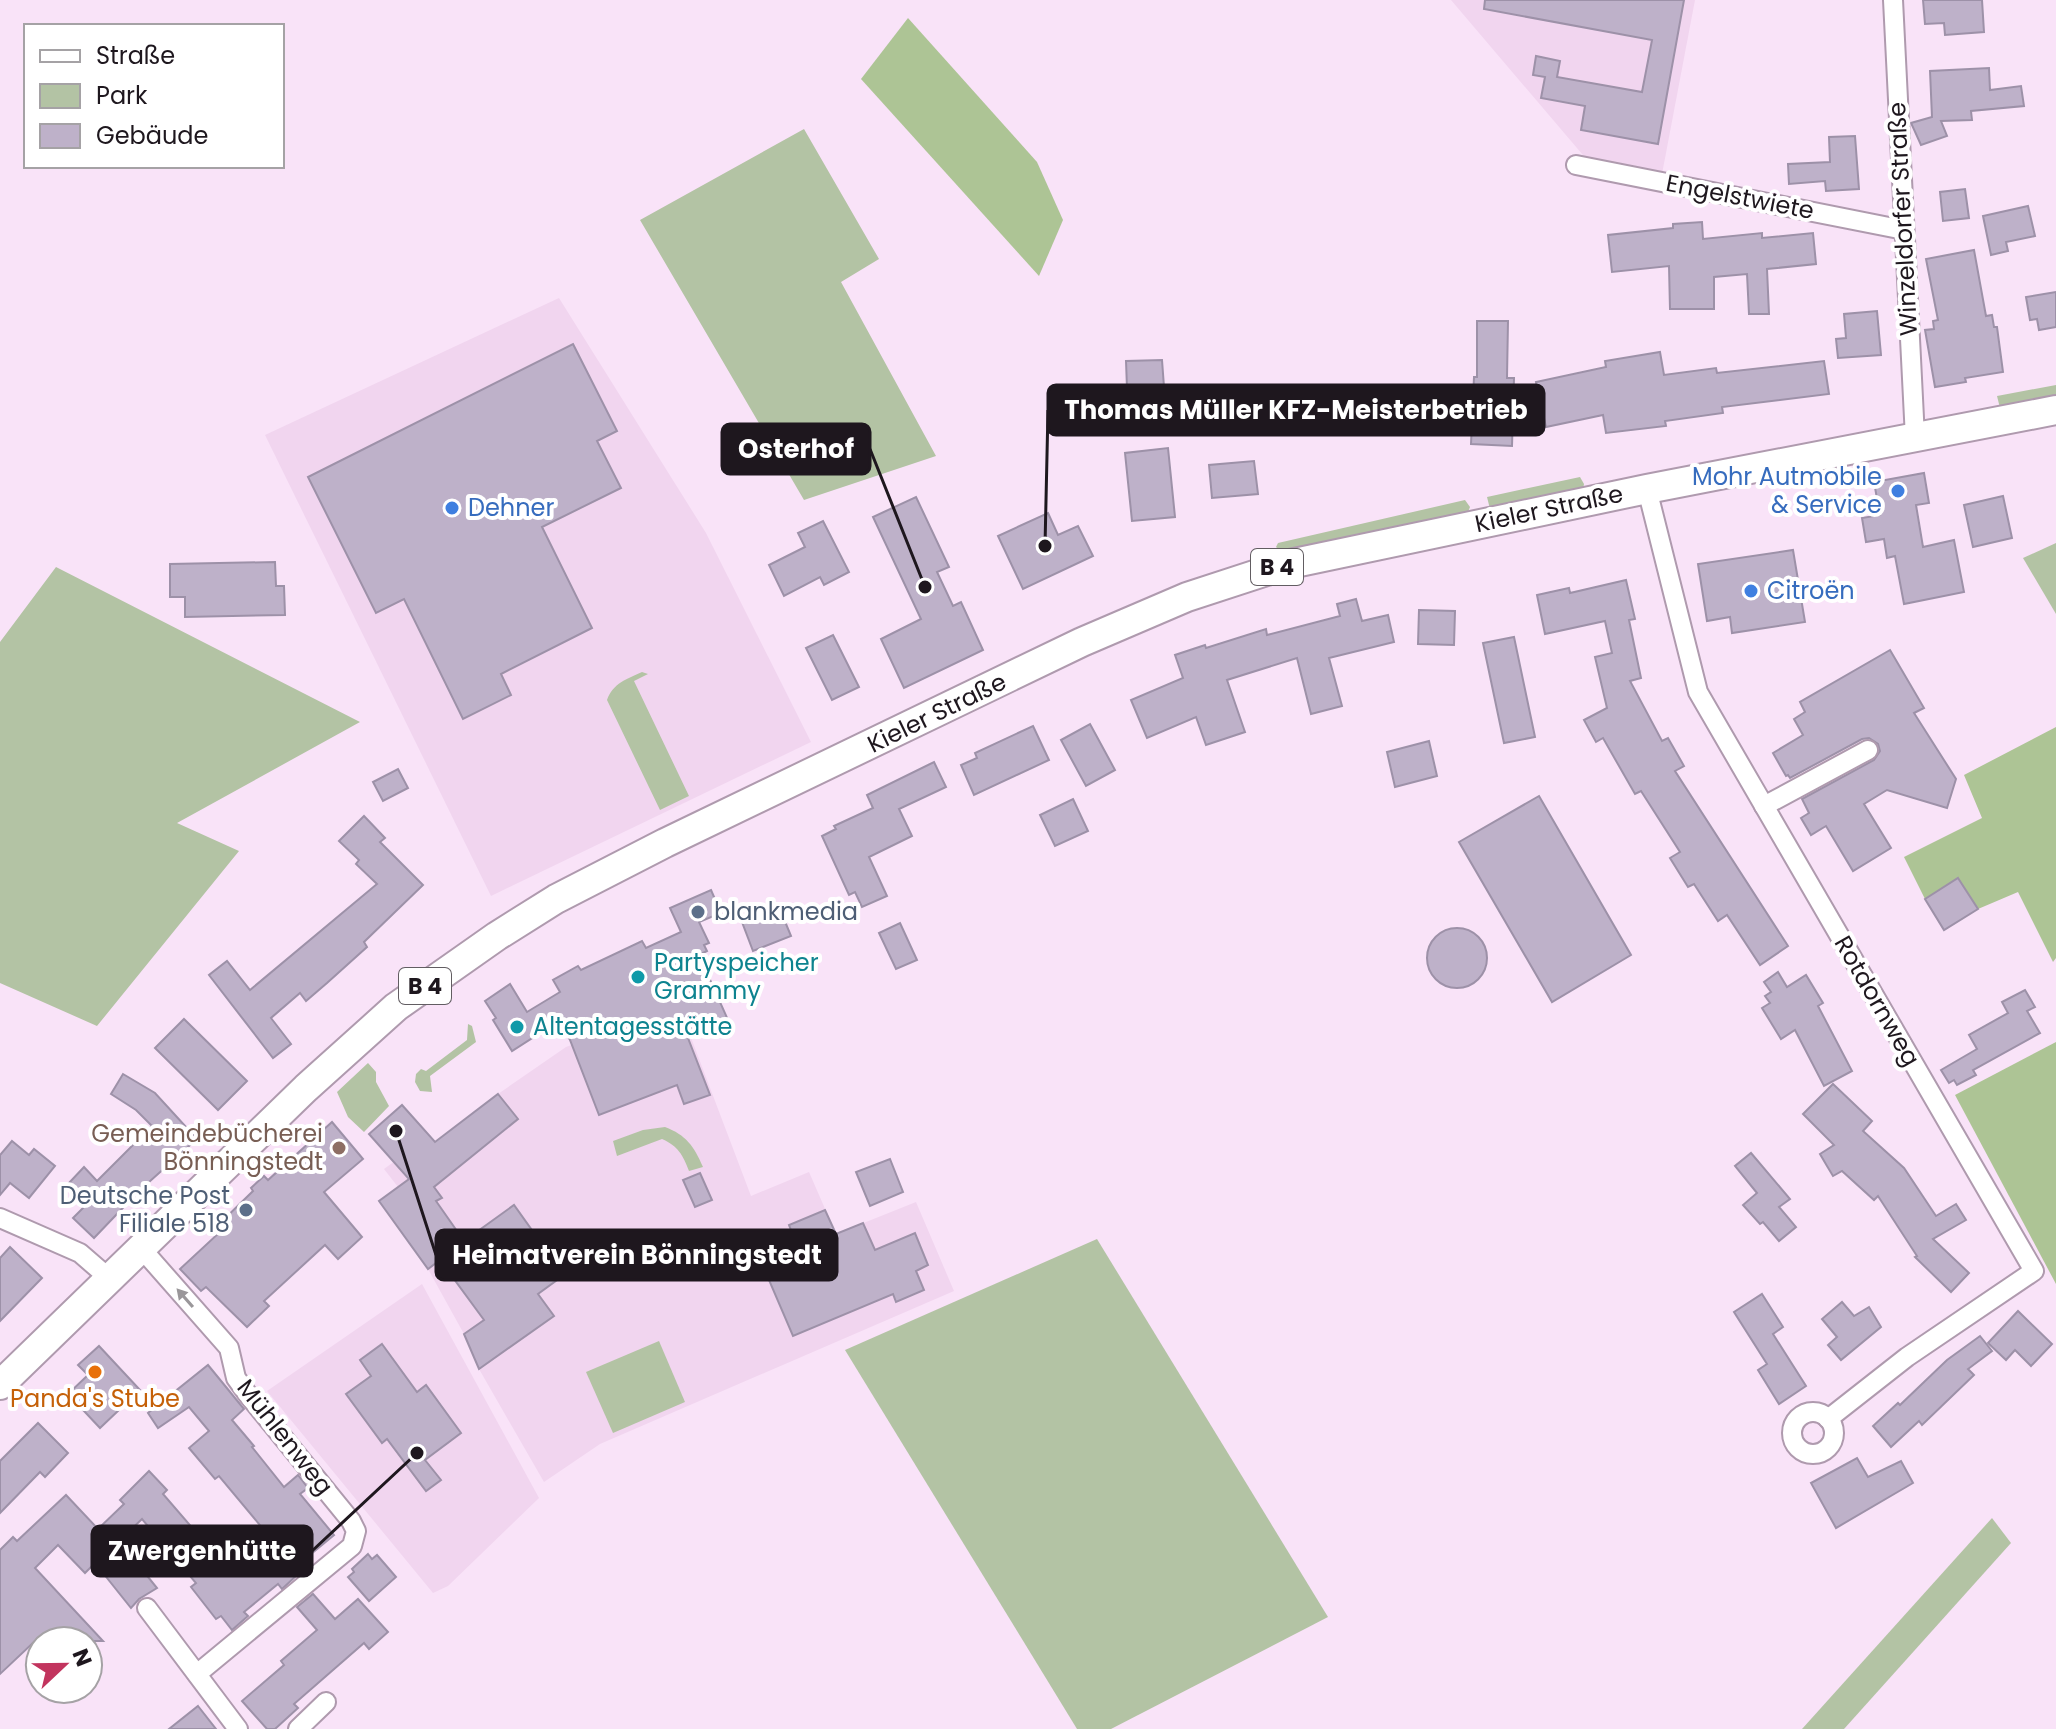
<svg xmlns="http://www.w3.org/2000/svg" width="2056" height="1729" viewBox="0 0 2056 1729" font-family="Poppins,sans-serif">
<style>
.built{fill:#f1d5ef}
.green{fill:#b3c3a4}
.forest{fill:#adc495}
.building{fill:#beb1c9;stroke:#9d91a8;stroke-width:2}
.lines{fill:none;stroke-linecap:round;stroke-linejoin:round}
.street-casing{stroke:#af9aae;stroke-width:22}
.primary-casing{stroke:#af9aae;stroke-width:32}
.street{stroke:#fff;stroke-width:18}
.primary{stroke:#fff;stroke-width:28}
.oneway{fill:#9a979a}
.shop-dot{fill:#3f7fe0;stroke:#fff;stroke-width:3}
.service-dot{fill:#5c6f8a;stroke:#fff;stroke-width:3}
.culture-dot{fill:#0f9aa8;stroke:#fff;stroke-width:3}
.education-dot{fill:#8d6e63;stroke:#fff;stroke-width:3}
.food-dot{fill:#e8710a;stroke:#fff;stroke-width:3}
.labels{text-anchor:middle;stroke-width:8;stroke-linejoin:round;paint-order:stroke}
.shield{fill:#fff;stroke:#625d62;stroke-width:2}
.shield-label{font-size:22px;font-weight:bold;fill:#1e171e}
.street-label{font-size:24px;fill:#1e171e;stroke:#fff}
.shop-label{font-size:24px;fill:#366cbe;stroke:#fff;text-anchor:start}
.service-label{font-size:24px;fill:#4e5e75;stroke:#fff;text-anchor:start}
.culture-label{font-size:24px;fill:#0d838f;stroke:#fff;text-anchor:start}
.education-label{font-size:24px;fill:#785e54;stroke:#fff;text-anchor:end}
.food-label{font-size:24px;fill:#c56008;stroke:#fff}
.leader{fill:none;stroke:#1e171e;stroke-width:3}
.callout-dot{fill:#1e171e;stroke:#fff;stroke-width:3}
.callout{fill:#1e171e;stroke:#1e171e;stroke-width:3}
.callout-label{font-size:26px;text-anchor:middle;font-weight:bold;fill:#fff}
</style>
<rect width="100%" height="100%" fill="#f9e3f8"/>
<!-- built -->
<g class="built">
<polygon points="1451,0 1695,0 1662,174 1588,161"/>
<polygon points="559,298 706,533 811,742 491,896 265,435"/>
<polygon points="679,1006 751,1196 809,1172 836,1234 916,1202 954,1291 600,1444 544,1482 479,1369 464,1334 428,1269 379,1201 398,1187 384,1169 417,1145 444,1179 518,1119 498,1094 566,1047"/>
<polygon points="422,1284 539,1498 448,1586 433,1593 267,1391"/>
</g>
<!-- green -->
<g class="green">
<polygon points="804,129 879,259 841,282 936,456 804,500 640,220"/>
<polygon points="2056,385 2056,397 2000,408 1997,396"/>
<polygon points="1580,477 1584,484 1583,489 1490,509 1487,497"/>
<polygon points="1465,500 1470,507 1468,512 1281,552 1276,547 1278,543"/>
<polygon points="2056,543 2056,614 2023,558"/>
<polygon points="56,567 360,722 177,823 239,851 97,1026 0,983 0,642"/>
<path d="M642,672L648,674L634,681L689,796L660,810L607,700C613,683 627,679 642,672Z"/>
<polygon points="468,1024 472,1026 476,1042 430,1076 432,1092 420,1091 415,1082 416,1074 421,1069 426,1071 467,1040"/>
<polygon points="368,1063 376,1072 376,1082 389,1106 364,1132 348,1117 337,1092"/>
<path d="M665,1127C686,1135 694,1146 703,1167L689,1171C683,1155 678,1146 662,1139L617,1156L613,1141L643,1130Z"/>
<polygon points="1097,1239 1328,1617 1111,1729 1077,1729 845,1350"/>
<polygon points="659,1341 685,1402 613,1433 586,1372"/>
<polygon points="1992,1518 2011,1543 1844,1729 1802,1729"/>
</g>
<!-- forest -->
<g class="forest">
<polygon points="908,18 1037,162 1063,220 1039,276 861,79"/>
<polygon points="2056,727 2056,958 2053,962 2018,892 1978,909 1925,899 1904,857 1982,818 1964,775"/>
<polygon points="2056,1042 2056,1284 1955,1095"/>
</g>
<!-- building -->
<g class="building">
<polygon points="1485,0 1684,0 1658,144 1581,130 1585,106 1541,98 1545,77 1533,75 1536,56 1560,61 1557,77 1642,92 1652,40 1484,9"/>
<polygon points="1923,0 1982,0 1984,32 1945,35 1944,23 1925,24"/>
<polygon points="1989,68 1990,90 2021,86 2024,106 1971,111 1972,120 1941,121 1947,136 1921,145 1911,123 1932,117 1930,71"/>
<polygon points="1855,136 1859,189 1826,191 1825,181 1789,184 1788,164 1830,162 1829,137"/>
<polygon points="1965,189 1969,218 1943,221 1940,192"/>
<polygon points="2028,206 2035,236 2006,242 2008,251 1991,255 1983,216"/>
<polygon points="1702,222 1703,239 1762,233 1762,238 1813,233 1816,264 1767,269 1769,314 1749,314 1747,274 1714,277 1714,309 1670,309 1669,266 1612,272 1608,235 1673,228 1673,224"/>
<polygon points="1974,250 1986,316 1992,315 1994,327 1997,327 2003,372 1965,378 1966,382 1935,387 1925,330 1934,329 1933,321 1938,320 1926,259"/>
<polygon points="2056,292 2056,327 2039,330 2037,319 2030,320 2026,297"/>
<polygon points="1877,311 1881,355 1838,358 1836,339 1846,338 1844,314"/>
<polygon points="1477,321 1508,321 1507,378 1514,378 1512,446 1471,444 1474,377 1477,377"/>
<polygon points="573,344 617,431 597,441 621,488 542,527 592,628 501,674 511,695 463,719 404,599 376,613 308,477"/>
<polygon points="1660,352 1664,375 1716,368 1717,373 1824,361 1829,394 1722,407 1723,413 1665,421 1666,426 1606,433 1603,415 1546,427 1536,382 1606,367 1605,361"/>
<polygon points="1162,360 1164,387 1127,388 1126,361"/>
<polygon points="1168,448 1175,517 1132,521 1125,453"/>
<polygon points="1254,461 1258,494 1212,498 1209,465"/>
<polygon points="1924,473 1929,503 1916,505 1923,547 1954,540 1964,592 1904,604 1895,556 1887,558 1884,539 1866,542 1862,518 1880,515 1874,482"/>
<polygon points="2003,496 2012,538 1973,547 1964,505"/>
<polygon points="916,497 949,567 937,572 953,606 961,602 983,650 904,688 881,639 921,619 873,517"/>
<polygon points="1048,513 1058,535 1078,526 1093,556 1023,589 998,536"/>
<polygon points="823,521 849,572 824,585 820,577 784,596 769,565 805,547 798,533"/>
<polygon points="1793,550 1805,622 1732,633 1730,617 1707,621 1698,564"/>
<polygon points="275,562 276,586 284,586 285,615 185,617 185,597 170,597 170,564"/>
<polygon points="1626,580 1635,619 1629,620 1641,678 1630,681 1662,741 1668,738 1684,766 1675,771 1788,946 1760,965 1727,915 1718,921 1694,884 1688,887 1670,858 1680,852 1641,791 1635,794 1603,738 1596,742 1584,720 1607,708 1595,657 1612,653 1605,621 1545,634 1537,595 1569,588 1570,593"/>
<polygon points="1356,599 1362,621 1388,615 1394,642 1329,658 1342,706 1311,714 1297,658 1227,680 1245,732 1206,745 1196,717 1147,738 1131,700 1183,678 1175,655 1205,645 1206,648 1266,629 1267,635 1340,616 1337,604"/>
<polygon points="1419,610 1455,611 1454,645 1418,644"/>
<polygon points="833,635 859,687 832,700 806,648"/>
<polygon points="1514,637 1535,737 1504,743 1483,643"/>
<polygon points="1890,650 1924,708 1914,713 1956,779 1947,808 1887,790 1864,804 1891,848 1853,871 1826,826 1811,835 1801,818 1809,813 1802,799 1874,760 1880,751 1878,744 1869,738 1862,739 1790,778 1788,775 1786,776 1773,753 1803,735 1794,719 1805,712 1800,702"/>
<polygon points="1090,724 1115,770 1086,786 1061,740"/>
<polygon points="1033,726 1049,760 974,795 961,765 977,758 975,753"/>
<polygon points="1429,741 1437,776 1395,787 1387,752"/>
<polygon points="934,762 946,787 899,809 912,836 869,857 887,896 862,907 855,892 849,895 822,836 836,829 834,826 873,808 867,795"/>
<polygon points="398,769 408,788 383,801 373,782"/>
<polygon points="1539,796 1631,955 1552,1002 1459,842"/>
<polygon points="1073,799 1088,831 1055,846 1040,815"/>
<polygon points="364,816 385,838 380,842 423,885 364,942 367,947 327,983 306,1001 300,993 271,1018 291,1044 273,1058 209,975 227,961 250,990 377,884 356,864 359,860 339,841"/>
<polygon points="1958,878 1978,909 1944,930 1925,899"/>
<polygon points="711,890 721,913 699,922 709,943 704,945 707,951 699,955 728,1020 688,1038 710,1095 684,1104 677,1085 599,1115 570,1040 559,1021 512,1051 493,1020 496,1018 485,1001 510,984 527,1012 560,992 553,980 578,966 581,970 642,941 646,948 681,932 670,908"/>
<polygon points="779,907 791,936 753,951 742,922"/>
<polygon points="900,923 917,960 896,969 879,933"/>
<circle cx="1457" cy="958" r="30"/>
<polygon points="1778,972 1787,987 1806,975 1823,1003 1818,1006 1852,1071 1824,1086 1795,1030 1781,1039 1762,1008 1770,1003 1765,996 1771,992 1764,982"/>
<polygon points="2025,990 2035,1007 2027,1011 2040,1033 1973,1070 1976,1075 1957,1085 1954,1080 1949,1083 1941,1070 1977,1049 1969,1035 2008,1013 2002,1002"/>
<polygon points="184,1019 247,1081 218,1110 155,1048"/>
<polygon points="123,1074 155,1093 197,1139 139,1191 94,1238 73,1218 88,1203 68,1184 84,1167 97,1181 152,1126 136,1110 111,1094"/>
<polygon points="1833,1084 1872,1121 1863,1131 1904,1168 1936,1216 1956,1204 1966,1220 1933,1239 1969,1273 1951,1292 1915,1257 1917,1256 1878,1196 1874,1200 1842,1171 1833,1176 1827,1166 1820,1154 1834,1145 1803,1114"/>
<polygon points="498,1094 518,1119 434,1187 442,1198 436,1201 464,1241 514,1205 564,1275 538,1294 554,1316 479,1369 464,1334 484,1320 440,1260 428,1269 379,1201 409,1179 369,1134 402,1105 435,1142"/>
<polygon points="332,1122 363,1159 324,1192 362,1237 338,1259 325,1245 264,1301 269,1306 247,1327 206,1287 201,1291 180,1269 220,1232 216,1227 253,1191 251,1188 264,1176 268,1180"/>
<polygon points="12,1141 29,1155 34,1149 55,1166 29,1198 10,1183 0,1195 0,1155"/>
<polygon points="1751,1153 1790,1199 1779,1207 1796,1227 1779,1241 1763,1222 1760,1224 1743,1205 1757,1193 1735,1166"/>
<polygon points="890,1159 903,1192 870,1206 856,1172"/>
<polygon points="700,1173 712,1200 695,1207 683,1180"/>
<polygon points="825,1210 836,1234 863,1223 875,1250 915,1233 928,1265 916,1271 924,1290 896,1302 893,1294 793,1336 760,1259 796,1243 789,1225"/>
<polygon points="10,1247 42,1278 0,1321 0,1258"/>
<polygon points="1762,1294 1783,1327 1773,1334 1806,1386 1779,1404 1758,1370 1767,1364 1734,1312"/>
<polygon points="1842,1302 1854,1316 1869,1307 1881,1327 1841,1360 1828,1345 1837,1337 1822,1319"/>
<polygon points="2018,1311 2052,1344 2031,1366 2015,1350 2006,1360 1988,1343"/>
<polygon points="1980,1336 1992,1351 1968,1369 1974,1375 1922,1425 1919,1421 1891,1447 1873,1426 1898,1403 1900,1405 1947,1360"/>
<polygon points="382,1344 417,1392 426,1385 461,1433 425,1460 441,1480 426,1491 387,1439 382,1443 346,1394 371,1376 360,1360"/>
<polygon points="99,1346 140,1390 100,1428 68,1394 88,1375 78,1365"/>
<polygon points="208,1365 244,1409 232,1420 254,1446 252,1447 284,1487 298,1475 308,1488 300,1494 334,1535 294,1568 297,1575 282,1589 278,1584 244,1612 248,1616 232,1630 221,1616 216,1619 191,1587 196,1583 142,1519 119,1541 157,1588 139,1599 131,1608 95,1563 85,1573 58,1545 35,1568 103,1641 35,1641 0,1674 0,1550 13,1537 17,1541 66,1495 98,1529 124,1504 120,1500 149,1471 167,1490 163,1494 233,1575 274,1542 219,1476 215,1479 189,1448 209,1431 189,1407 158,1428 148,1413"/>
<polygon points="38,1423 68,1453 45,1477 40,1472 0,1513 0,1461"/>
<polygon points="1857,1458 1868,1477 1901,1461 1913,1483 1836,1528 1811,1483"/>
<polygon points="368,1554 372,1559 377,1555 396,1577 369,1601 348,1577 354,1572 352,1569"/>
<polygon points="313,1594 335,1619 358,1599 388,1632 369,1649 364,1643 294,1704 298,1708 275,1729 267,1729 242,1701 284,1665 281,1661 317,1630 297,1607"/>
<polygon points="198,1706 216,1729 169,1729"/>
</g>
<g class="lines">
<defs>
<g id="street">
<polyline points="1893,0 1915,438"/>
<polyline points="1576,165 1904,230"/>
<polyline points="1647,489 1698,692 2034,1271 1907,1357 1828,1419"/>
<polyline points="1764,806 1868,750"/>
<polyline points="0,1218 80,1253 110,1279"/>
<polyline points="141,1248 229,1348 236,1378 249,1396 351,1521 356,1531 352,1546 197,1674"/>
<circle cx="1813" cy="1433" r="21"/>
<polyline points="147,1608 238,1729"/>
<polyline points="298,1729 326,1702"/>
</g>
<polyline id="primary" points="0,1385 306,1088 396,1007 497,936 556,899 665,843 1082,642 1187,597 1285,565 1647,489 2056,410"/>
</defs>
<!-- street casing -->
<use href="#street" class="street-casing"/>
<!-- primary casing -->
<use href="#primary" class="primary-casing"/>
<!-- street -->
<use href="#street" class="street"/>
<!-- primary -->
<use href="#primary" class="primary"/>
</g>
<!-- one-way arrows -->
<defs><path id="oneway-solid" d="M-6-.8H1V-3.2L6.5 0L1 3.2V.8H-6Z" transform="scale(2)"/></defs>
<use class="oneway" href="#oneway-solid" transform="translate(185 1298) rotate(-131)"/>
<!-- markers -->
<g class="shop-dot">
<circle cx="1898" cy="491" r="8"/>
<circle cx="452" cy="508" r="8"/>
<circle cx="1751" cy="591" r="8"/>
</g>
<g class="service-dot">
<circle cx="698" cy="912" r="8"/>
<circle cx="246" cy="1210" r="8"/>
</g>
<g class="culture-dot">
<circle cx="638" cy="977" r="8"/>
<circle cx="517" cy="1027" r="8"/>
</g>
<circle class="education-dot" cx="339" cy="1148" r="8"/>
<circle class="food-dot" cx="95" cy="1372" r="8"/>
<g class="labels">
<!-- shield labels -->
<g class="shield">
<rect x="1251" y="549" width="52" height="36" rx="6"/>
<rect x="399" y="968" width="52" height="36" rx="6"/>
</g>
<g class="shield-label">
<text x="1277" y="575">B 4</text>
<text x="425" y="994">B 4</text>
</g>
<!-- street labels -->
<g class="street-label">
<text transform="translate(1740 197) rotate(11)" y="8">Engelstwiete</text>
<text transform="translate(1903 219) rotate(-93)" y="8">Winzeldorfer Straße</text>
<text transform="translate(1549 509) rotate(-12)" y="8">Kieler Straße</text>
<text transform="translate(937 713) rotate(-26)" y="8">Kieler Straße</text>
<text transform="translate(1877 1001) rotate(60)" y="8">Rotdornweg</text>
<text transform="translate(285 1437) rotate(52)" y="8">Mühlenweg</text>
</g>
<!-- shop labels -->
<g class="shop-label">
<text x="1882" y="485" text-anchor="end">Mohr Autmobile<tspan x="1882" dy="28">&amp; Service</tspan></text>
<text x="468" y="516">Dehner</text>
<text x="1767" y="599">Citroën</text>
</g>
<!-- service labels -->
<g class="service-label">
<text x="714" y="920">blankmedia</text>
<text x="230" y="1204" text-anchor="end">Deutsche Post<tspan x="230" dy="28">Filiale 518</tspan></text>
</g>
<!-- culture labels -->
<g class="culture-label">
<text x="654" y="971">Partyspeicher<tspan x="654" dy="28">Grammy</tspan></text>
<text x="533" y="1035">Altentagesstätte</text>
</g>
<!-- education labels -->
<g class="education-label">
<text x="323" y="1142">Gemeindebücherei<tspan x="323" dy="28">Bönningstedt</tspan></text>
</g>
<!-- food labels -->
<g class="food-label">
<text x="95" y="1407">Panda's Stube</text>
</g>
</g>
<!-- callouts -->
<path class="leader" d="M1045 546L1048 410M925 587L870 449M396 1131L436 1255M417 1453L312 1551"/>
<g class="callout-dot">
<circle cx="1045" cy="546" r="8"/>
<circle cx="925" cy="587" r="8"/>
<circle cx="396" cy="1131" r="8"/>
<circle cx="417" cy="1453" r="8"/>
</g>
<g class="callout">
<rect x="1048" y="385" width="496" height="50" rx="8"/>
<rect x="722" y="424" width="148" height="50" rx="8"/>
<rect x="436" y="1230" width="401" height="50" rx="8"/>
<rect x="92" y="1526" width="220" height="50" rx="8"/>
</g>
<g class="callout-label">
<text x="1296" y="419">Thomas Müller KFZ-Meisterbetrieb</text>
<text x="796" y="458">Osterhof</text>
<text x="637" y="1264">Heimatverein Bönningstedt</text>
<text x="202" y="1560">Zwergenhütte</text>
</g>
<!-- legend -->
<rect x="24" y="24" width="260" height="144" fill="#ffffff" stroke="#a5a2a5" stroke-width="2"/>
<rect x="40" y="50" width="40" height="12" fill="#ffffff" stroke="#a5a2a5" stroke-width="2"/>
<text x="96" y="64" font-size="24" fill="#1e171e">Straße</text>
<rect x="40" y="84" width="40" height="24" fill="#b3c3a4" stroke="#a5a2a5" stroke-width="2"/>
<text x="96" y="104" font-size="24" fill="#1e171e">Park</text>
<rect x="40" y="124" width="40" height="24" fill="#beb1c9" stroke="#a5a2a5" stroke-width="2"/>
<text x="96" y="144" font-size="24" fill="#1e171e">Gebäude</text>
<!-- north arrow -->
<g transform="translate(64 1665) rotate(68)"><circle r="38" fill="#ffffff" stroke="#a5a2a5" stroke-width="2"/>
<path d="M0-6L14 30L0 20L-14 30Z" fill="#c2345e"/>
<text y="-12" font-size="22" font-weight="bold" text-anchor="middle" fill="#1e171e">N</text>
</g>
</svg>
